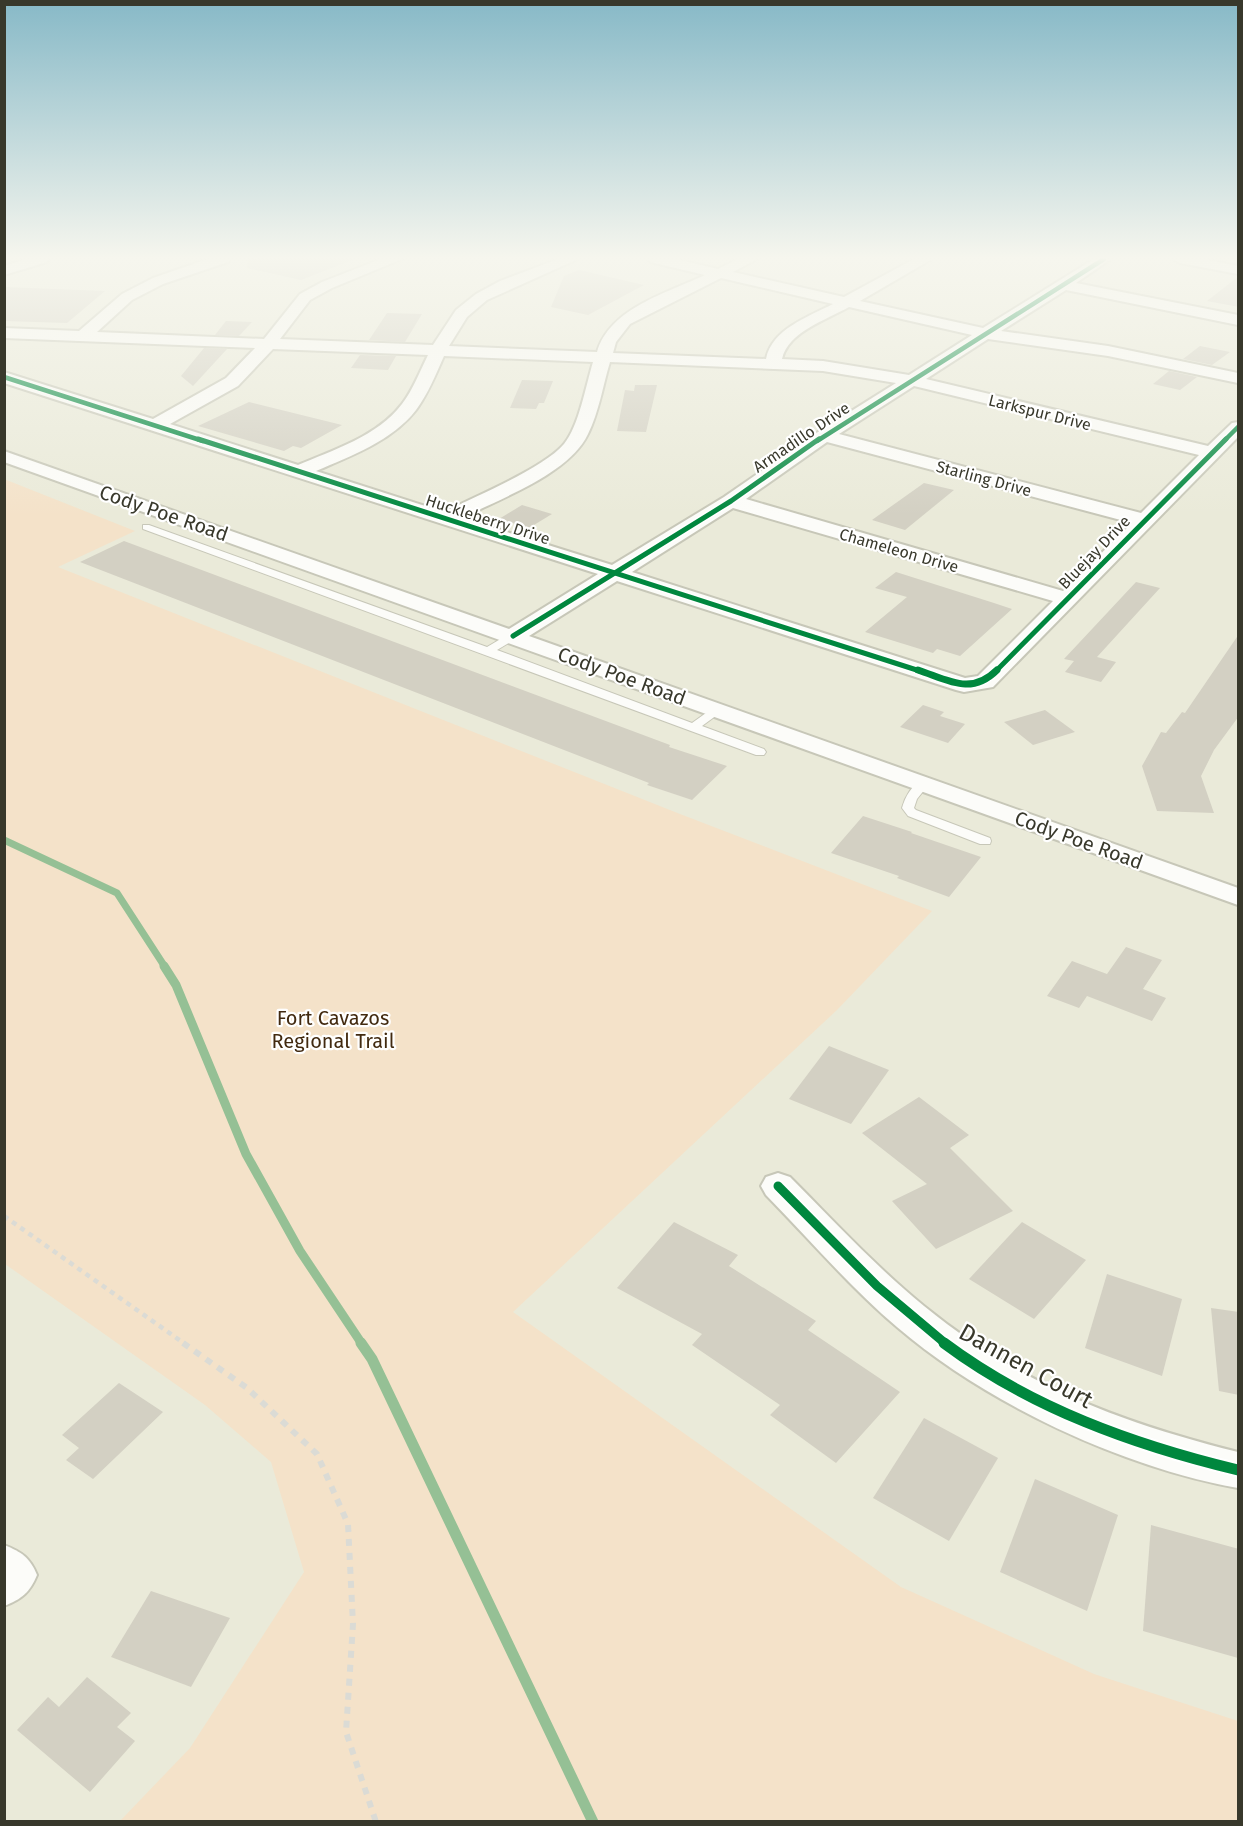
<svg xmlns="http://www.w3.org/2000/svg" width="1243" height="1826" viewBox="0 0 1243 1826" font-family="'Fira Sans',sans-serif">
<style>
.green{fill:#f4e2c9}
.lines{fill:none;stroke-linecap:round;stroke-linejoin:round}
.stream-far2{stroke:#95c095;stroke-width:7}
.stream-far1{stroke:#95c095;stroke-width:9}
.stream{stroke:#95c095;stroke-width:11}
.building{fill:#d3d0c3}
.lane-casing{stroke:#c7c7b8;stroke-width:2}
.street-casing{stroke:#c7c7b8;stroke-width:4}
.path-far1{stroke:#dbdbd5;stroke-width:4.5;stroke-dasharray:5 5;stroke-linecap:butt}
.path{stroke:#dbdbd5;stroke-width:6;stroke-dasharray:7 7;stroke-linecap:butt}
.lane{fill:#fcfcf9;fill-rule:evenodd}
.street{fill:#fcfcf9;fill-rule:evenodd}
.cycleway-far4-casing{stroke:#fff;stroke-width:7}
.cycleway-far3-casing{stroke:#fff;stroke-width:8}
.cycleway-far2-casing{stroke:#fff;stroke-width:10}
.cycleway-far1-casing{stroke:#fff;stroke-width:13}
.cycleway-casing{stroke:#fff;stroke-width:15}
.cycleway-far4{stroke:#00873e;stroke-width:4.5}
.cycleway-far3{stroke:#00873e;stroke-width:5}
.cycleway-far2{stroke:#00873e;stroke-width:7}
.cycleway-far1{stroke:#00873e;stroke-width:9}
.cycleway{stroke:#00873e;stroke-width:11}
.labels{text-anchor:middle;stroke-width:4.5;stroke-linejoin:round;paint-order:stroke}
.far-street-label{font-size:16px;fill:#38382b;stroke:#fff}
.street-label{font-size:20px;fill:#38382b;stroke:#fff}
.park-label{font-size:20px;fill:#422a10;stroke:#fff}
.near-street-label{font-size:24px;fill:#38382b;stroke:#fff}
</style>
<rect width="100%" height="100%" fill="#eaead9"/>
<!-- green -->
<polygon class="green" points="4,479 135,531 58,567 680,814 932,911 837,1010 513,1312 901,1587 1094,1674 1238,1721 1238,1821 120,1821 190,1748 304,1572 271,1462 205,1405 5,1264"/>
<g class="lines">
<!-- stream-far2 -->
<polyline class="stream-far2" points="4,840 117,893 165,967"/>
<!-- stream-far1 -->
<polyline class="stream-far1" points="164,966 176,985 246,1154 300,1251 362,1344"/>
<!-- stream -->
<polyline class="stream" points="361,1343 372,1359 593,1822"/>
</g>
<!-- building -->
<g class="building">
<polygon points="248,259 352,259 352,260 301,280 247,268"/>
<polygon points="579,270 644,285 588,315 551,307 564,276"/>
<polygon points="1239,276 1239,307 1207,301"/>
<polygon points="4,287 105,291 67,323 4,321"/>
<polygon points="387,313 422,314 405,342 369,340"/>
<polygon points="226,321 252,322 239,336 215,335"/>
<polygon points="1200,346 1230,352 1212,365 1183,359"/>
<polygon points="204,348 227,349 193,386 181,376"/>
<polygon points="360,355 396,356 388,370 351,368"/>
<polygon points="1169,371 1197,377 1180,390 1153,384"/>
<polygon points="522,380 553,381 544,403 539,403 536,409 510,408"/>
<polygon points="635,385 657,385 646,432 617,431 625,390 634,391"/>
<polygon points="249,402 342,425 301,448 293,446 284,451 198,426"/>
<polygon points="924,483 954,490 905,530 872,520"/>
<polygon points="522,505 552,514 529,528 499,519"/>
<polygon points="124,541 670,745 669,747 727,766 692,800 647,785 649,783 80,562"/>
<polygon points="896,572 994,603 1012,609 960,656 937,649 933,653 865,632 907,597 875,588"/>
<polygon points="1136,582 1160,588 1097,657 1116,662 1101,682 1065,672 1074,661 1064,659"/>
<polygon points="1239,634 1239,716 1214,750 1201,776 1214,813 1157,811 1142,766 1161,732 1166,733 1182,712 1185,713"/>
<polygon points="923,705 944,712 940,716 965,724 948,743 900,727"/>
<polygon points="1045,710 1075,732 1033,745 1004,722"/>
<polygon points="863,816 912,832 911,833 981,857 949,897 897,878 899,876 831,853"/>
<polygon points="1126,947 1162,960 1143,989 1166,998 1152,1021 1087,996 1079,1008 1047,996 1072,961 1107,974"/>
<polygon points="829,1046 889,1070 851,1124 789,1099"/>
<polygon points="919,1097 969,1135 950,1148 1013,1211 936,1249 892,1201 927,1184 862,1133"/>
<polygon points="674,1222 738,1255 729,1266 816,1321 808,1330 900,1392 836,1463 770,1415 780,1405 692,1345 702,1334 617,1288"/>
<polygon points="1022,1222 1086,1260 1034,1319 969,1279"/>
<polygon points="1107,1274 1182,1299 1162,1376 1085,1348"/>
<polygon points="1211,1308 1239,1312 1239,1395 1219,1391"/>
<polygon points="119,1383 163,1412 93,1479 66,1460 79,1448 62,1435"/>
<polygon points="924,1418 998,1458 949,1541 873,1498"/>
<polygon points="1035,1479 1118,1515 1087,1611 1000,1572"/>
<polygon points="1151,1525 1239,1549 1238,1658 1143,1631"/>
<polygon points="151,1591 230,1618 191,1687 111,1657"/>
<polygon points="87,1677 131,1713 117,1727 135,1741 90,1792 17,1730 48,1697 59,1707"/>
</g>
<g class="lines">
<defs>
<g id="lane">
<polygon points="143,525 149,525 487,647 509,634 517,634 517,638 497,650 692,723 713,708 721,708 721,712 702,726 764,749 766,752 764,755 756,755 143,529"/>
<path d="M923,780L929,784L917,799L914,808L916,810L990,838L991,841L990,844H980L908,816L902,808C905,797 912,784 923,780Z"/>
</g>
<g id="street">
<polygon points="26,259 49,259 47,262 4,275 4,266"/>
<path d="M208,259H230L228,262L163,284L132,300L97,332L264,339L300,294L322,282L381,259H402L332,288L310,300L280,339L433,345L456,310L476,294L500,281L558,259H578L487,300L467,317L449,346L597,352C610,308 667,293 705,275L650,262L648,259H675L718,269L738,259H757L733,272L844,297L914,259H932L860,301L983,328L1094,259H1111L1076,283L1238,315V325L1066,290L1001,331L1108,346L1238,373V383L1108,356L988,339L926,379L1208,446L1232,423L1238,422V437L993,687L964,692L956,690L617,581L529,636L1238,888V905L4,462V451L509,629L598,574L4,383V372L153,419L226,378L255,348L4,338V328L79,331L122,294L153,278ZM721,278L833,304C808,317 772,329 766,359L613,353L616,342L630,324ZM849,307L972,335L909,375L823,361L782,359C788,332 826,320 849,307ZM273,349L428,355C420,371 413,390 402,404C378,436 333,450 298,465L170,424L238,386ZM444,356L593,362C586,385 579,426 564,444C544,468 474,497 444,512L316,471C351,456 392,441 416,410C428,394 436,374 444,356ZM610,362L823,371L896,383L818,432L724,497L612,565L462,518C501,498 569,474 588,434C599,412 603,385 610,362ZM914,386L1199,455L1141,513L839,434ZM827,442L1132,523L1063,591L746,499ZM733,508L1053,601L978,676L965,678L632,572Z"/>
<polygon points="1173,259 1204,259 1238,266 1238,274 1180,263"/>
<path d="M778,1173L790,1177C834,1221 876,1267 924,1306C1021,1385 1119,1422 1238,1452V1488C1122,1467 987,1404 897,1327C850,1287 809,1239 766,1195L761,1186L766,1177Z"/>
<path d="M4,1545C22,1552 30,1558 37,1575C30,1592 22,1599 4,1606Z"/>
</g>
</defs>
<!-- lane casing -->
<use href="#lane" class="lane-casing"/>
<!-- street casing -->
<use href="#street" class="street-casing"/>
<!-- path-far1 -->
<polyline class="path-far1" points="4,1216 185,1344"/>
<!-- path -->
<polyline class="path" points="183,1343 247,1388 317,1454 348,1524 353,1624 346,1732 376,1822"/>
<!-- lane -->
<use href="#lane" class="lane"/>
<!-- street -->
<use href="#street" class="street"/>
<defs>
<g id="cycleway-far4">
<polyline points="4,377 203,441"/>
<polyline points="817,441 1104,259"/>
<polyline points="1224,441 1238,427"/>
</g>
<g id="cycleway-far3">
<polyline points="198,439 923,672"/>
<polyline points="513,636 731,501 819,439"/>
<polyline points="995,672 1226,439"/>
</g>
<path id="cycleway-far2" d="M918,670C948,680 971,696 997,670"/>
<polyline id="cycleway-far1" points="778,1186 877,1286 946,1344"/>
<path id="cycleway" d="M944,1343C1031,1408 1134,1445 1238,1470"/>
</defs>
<!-- cycleway-far4 casing -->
<use href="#cycleway-far4" class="cycleway-far4-casing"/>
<!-- cycleway-far3 casing -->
<use href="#cycleway-far3" class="cycleway-far3-casing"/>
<!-- cycleway-far2 casing -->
<use href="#cycleway-far2" class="cycleway-far2-casing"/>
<!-- cycleway-far1 casing -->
<use href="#cycleway-far1" class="cycleway-far1-casing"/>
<!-- cycleway casing -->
<use href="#cycleway" class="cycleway-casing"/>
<!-- cycleway-far4 -->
<use href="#cycleway-far4" class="cycleway-far4"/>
<!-- cycleway-far3 -->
<use href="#cycleway-far3" class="cycleway-far3"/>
<!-- cycleway-far2 -->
<use href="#cycleway-far2" class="cycleway-far2"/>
<!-- cycleway-far1 -->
<use href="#cycleway-far1" class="cycleway-far1"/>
<!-- cycleway -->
<use href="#cycleway" class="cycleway"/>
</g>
<!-- sky -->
<linearGradient id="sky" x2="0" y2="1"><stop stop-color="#87b9c7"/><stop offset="0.5" stop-color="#f6f6ee"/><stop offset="1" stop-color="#f6f6ee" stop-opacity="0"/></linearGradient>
<rect width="1243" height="515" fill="url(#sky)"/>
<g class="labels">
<!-- far-street labels -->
<g class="far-street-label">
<text transform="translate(1040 412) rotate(14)" y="6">Larkspur Drive</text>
<text transform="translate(801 437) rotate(-34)" y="6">Armadillo Drive</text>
<text transform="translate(984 478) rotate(15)" y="6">Starling Drive</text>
<text transform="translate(488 519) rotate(18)" y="6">Huckleberry Drive</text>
<text transform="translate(899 550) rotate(16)" y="6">Chameleon Drive</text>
<text transform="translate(1094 552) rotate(-46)" y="6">Bluejay Drive</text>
</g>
<!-- street labels -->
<g class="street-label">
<text transform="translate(164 513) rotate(19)" y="7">Cody Poe Road</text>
<text transform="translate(622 676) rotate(20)" y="7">Cody Poe Road</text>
<text transform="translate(1079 840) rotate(20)" y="7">Cody Poe Road</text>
</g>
<!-- park labels -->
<g class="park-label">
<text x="333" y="1025">Fort Cavazos<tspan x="333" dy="23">Regional Trail</tspan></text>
</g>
<!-- near-street labels -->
<g class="near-street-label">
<text transform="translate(1026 1366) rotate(29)" y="8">Dannen Court</text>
</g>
</g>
<!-- border -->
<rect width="1243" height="1826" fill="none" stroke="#38382b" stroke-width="12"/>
</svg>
